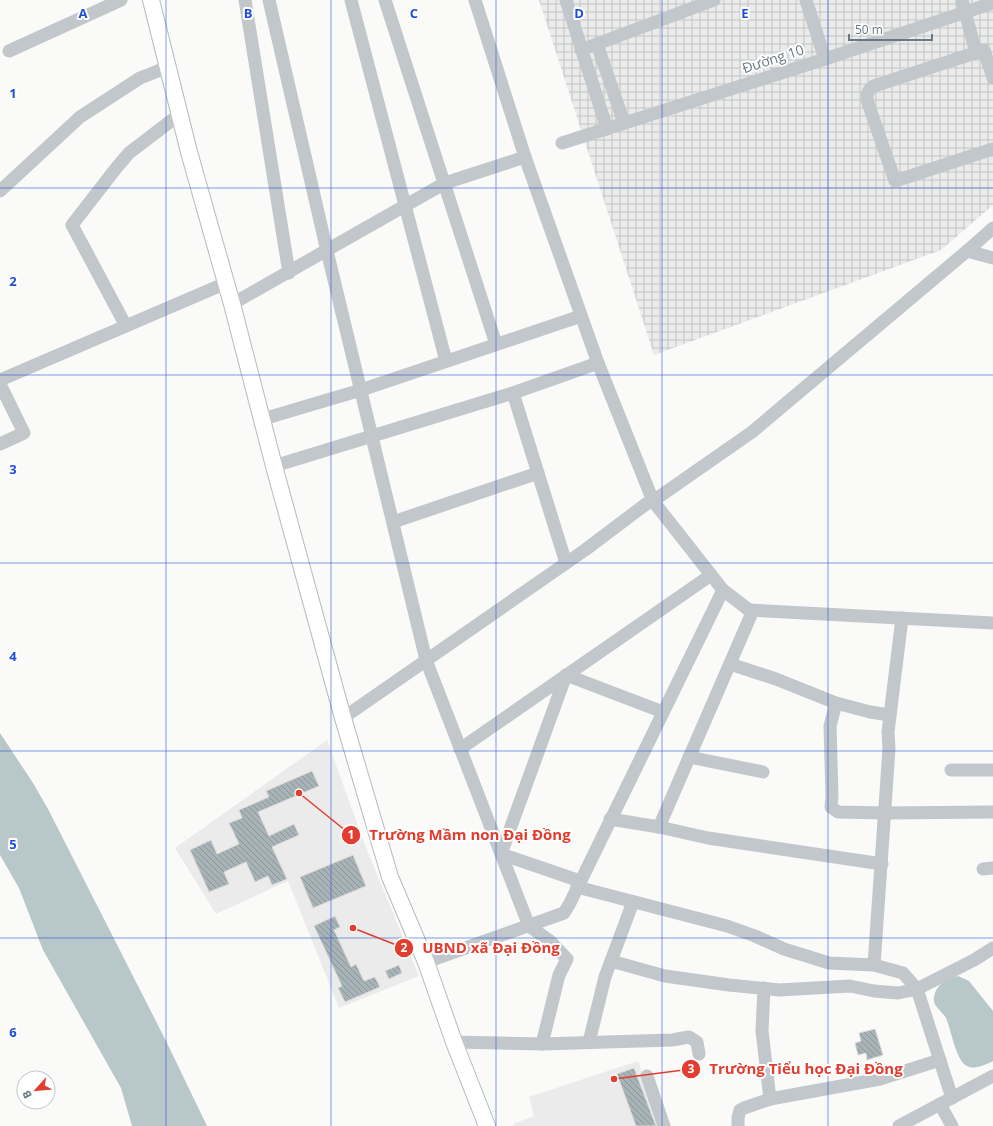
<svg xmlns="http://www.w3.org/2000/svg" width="993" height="1126" viewBox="0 0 993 1126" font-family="'Open Sans',sans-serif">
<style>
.built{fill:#ebebeb}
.industrial{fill:url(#industrial-grid)}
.water{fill:#b8c7c9}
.building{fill:url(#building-back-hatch);stroke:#dcdbda}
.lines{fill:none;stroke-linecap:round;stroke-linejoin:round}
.major-casing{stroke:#b5bbbe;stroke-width:18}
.minor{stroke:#c1c7ca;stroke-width:13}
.major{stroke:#fff;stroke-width:16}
.grid{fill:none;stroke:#1d4ed8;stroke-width:1;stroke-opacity:0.55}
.labels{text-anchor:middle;stroke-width:4;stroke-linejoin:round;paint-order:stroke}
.street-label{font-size:14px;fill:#657a82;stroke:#fff}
.grid-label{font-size:13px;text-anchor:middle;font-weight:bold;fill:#1d4ed8;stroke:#fff;stroke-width:4;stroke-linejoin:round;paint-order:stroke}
.leader{fill:none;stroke:#e23d2f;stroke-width:1.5}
.callout-dot{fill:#e23d2f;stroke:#fff;stroke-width:1.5}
.mark-label{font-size:12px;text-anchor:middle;font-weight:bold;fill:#fff}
.callout-label{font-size:15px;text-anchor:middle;font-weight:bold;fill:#e23d2f;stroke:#fff;stroke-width:4;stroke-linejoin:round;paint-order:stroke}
</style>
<defs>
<pattern id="industrial-grid" width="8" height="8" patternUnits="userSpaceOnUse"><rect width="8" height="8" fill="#ebebeb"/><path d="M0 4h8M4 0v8" fill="none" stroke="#c2c3c4"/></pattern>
<pattern id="building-back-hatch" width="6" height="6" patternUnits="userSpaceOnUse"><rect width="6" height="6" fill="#a8b3b7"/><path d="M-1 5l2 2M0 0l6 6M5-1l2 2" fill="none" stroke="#8c979a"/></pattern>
</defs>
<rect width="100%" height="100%" fill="#fafaf8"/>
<!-- built -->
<g class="built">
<polygon points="327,740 365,845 419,976 339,1008 288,881 216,914 175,848"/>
<polygon points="638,1061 661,1126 514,1126 513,1124 534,1116 529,1097"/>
</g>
<!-- industrial -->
<polygon class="industrial" points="539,0 993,0 993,205 941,250 654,355"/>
<!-- water -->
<g class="water">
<polygon points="0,733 33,783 48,809 166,1041 207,1126 132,1126 121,1088 43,950 19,888 0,855"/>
<path d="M958,976L969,981L993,1011V1061C985,1065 975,1070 967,1066C956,1061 951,1029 946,1018C942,1011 932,1006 934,997C936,984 947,979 958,976Z"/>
</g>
<!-- building -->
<g class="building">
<polygon points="312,771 319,786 258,812 269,836 294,824 299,835 272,847 287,879 272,885 268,876 255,882 246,862 224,872 229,884 209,892 190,850 211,840 217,854 239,844 229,823 242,818 239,810 269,797 266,791"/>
<polygon points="353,855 366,886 313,908 300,877"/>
<polygon points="335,916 340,927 334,930 351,967 356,964 364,981 375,977 380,987 345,1002 338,988 342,986 314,926"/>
<polygon points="399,965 402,973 389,979 385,971"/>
<polygon points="875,1029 883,1055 867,1060 866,1053 858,1055 855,1043 861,1041 859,1033"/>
<polygon points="634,1068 651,1113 656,1126 636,1126 617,1074"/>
</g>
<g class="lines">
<defs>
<polyline id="major" points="151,0 189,152 232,304 274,466 343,718 390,877 426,962 454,1042 487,1126"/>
</defs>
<!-- major casing -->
<use href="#major" class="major-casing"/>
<!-- minor -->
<g class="minor">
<polyline points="245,0 289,273"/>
<polyline points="269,0 327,251 426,660 529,926 550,941 567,959 559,975 542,1044"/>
<polyline points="351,0 446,361"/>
<polyline points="385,0 496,344"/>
<polyline points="566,0 607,129"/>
<polyline points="806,0 825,59"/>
<polyline points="962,0 976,53"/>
<polyline points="597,44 624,123"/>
<polyline points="581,50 714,0"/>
<polyline points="9,51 121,0"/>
<path d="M993,78L984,50L874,86C868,90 867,93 867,100L895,181L993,149"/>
<polyline points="562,143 825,59 993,3"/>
<polyline points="0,191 80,117 140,78 168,67"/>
<polyline points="993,228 967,251 752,432 653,501 723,590 749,610 993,623"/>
<polyline points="967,251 993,258"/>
<polyline points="232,304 445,183 525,157"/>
<polyline points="126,326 72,225 117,167 129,153 180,114"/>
<polyline points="0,380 226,283"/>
<polyline points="0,384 24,433 0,444"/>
<polyline points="513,393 566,563"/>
<polyline points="263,419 361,390 581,316"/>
<polyline points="274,466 513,393 598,363"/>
<polyline points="393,522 538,473"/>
<polyline points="730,664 776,679 836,703 870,712 890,715"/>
<polyline points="836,703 830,726 832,796 831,807 838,812 885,813 993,812"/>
<polyline points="343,718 585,550 646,504 653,501 598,363 525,157 475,0"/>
<polyline points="460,749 711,575"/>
<polyline points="689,757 763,772"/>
<polyline points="951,770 993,770"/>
<polyline points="610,819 659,827 708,838 882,864"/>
<polyline points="659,827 751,615 749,610"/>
<polyline points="983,869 993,868"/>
<polyline points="580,881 501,854 566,675 663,712"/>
<polyline points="577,887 727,926 755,936 784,949 829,963 874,965 903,973 917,989 952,1098"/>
<polyline points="611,961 665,976 729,985 779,990 850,986 874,991 898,993 917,989 974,960 993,948"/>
<polyline points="426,962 564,913 570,903 723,590"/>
<polyline points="874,965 889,749 888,732 902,618"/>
<polyline points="764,988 762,1031 770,1099 880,1079 940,1060"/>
<polyline points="454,1042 542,1044 672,1040 689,1037 697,1042 699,1054"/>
<polyline points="589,1042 605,977 633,902"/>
<polyline points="647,1076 664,1126"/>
<polyline points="940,1104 952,1126"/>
<polyline points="738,1126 738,1118 740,1110 744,1108 770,1099"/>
<polyline points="899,1126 993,1076"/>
</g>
<!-- major -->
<use href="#major" class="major"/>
</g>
<!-- grid -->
<path class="grid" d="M166,0V1126M331,0V1126M496,0V1126M662,0V1126M828,0V1126M0,188H993M0,375H993M0,563H993M0,751H993M0,938H993"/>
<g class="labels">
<!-- street labels -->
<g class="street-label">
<text transform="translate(773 59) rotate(-18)" y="5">Đường 10</text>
</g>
</g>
<g class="grid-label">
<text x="83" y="18">A</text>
<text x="248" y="18">B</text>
<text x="414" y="18">C</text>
<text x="579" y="18">D</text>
<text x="745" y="18">E</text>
<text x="13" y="98">1</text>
<text x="13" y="286">2</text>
<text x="13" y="474">3</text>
<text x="13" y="661">4</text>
<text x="13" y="849">5</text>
<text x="13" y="1037">6</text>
</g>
<!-- callouts -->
<path class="leader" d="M299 793L351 835M353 928L404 948M614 1079L691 1069"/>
<g class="callout-dot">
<circle cx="299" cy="793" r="4"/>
<circle cx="353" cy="928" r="4"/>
<circle cx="614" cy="1079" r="4"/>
<circle cx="351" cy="835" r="10"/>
<circle cx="404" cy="948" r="10"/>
<circle cx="691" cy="1069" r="10"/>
</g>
<g class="mark-label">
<text x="351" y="839">1</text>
<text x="404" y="952">2</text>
<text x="691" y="1073">3</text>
</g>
<g class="callout-label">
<text x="470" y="840">Trường Mầm non Đại Đồng</text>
<text x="491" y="953">UBND xã Đại Đồng</text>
<text x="806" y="1074">Trường Tiểu học Đại Đồng</text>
</g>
<!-- north arrow -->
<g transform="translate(36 1090) rotate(243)"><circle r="19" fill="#ffffff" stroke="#c1cacd"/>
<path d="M0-3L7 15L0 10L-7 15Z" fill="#e23d2f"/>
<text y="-6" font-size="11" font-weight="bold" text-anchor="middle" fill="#657a82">B</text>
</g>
<!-- scale -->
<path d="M849 34v6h83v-6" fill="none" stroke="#657a82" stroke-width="2"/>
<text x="855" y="34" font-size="12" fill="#657a82" stroke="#ffffff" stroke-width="3" paint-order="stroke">50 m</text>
</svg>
